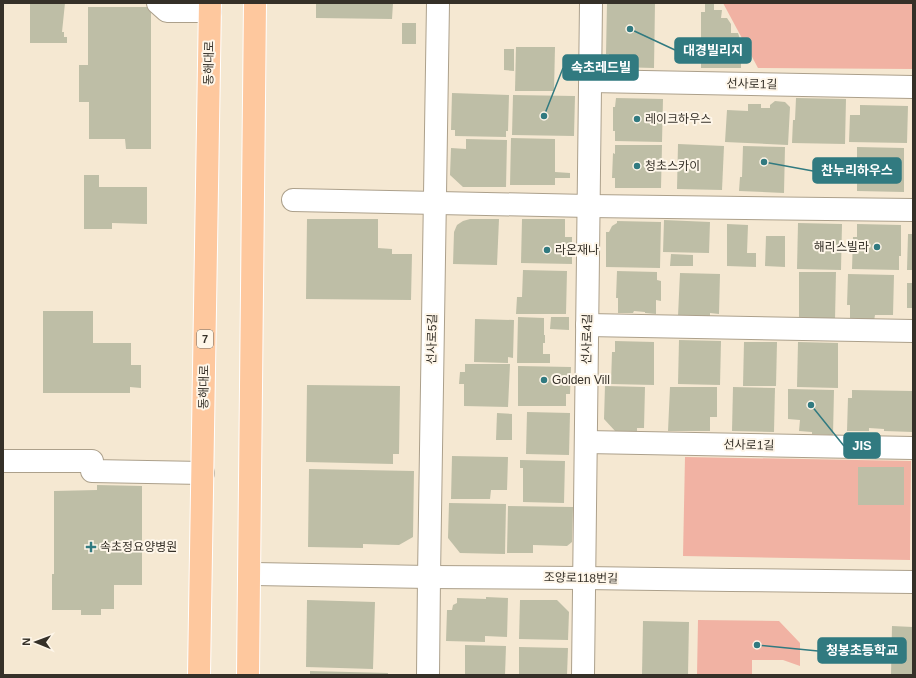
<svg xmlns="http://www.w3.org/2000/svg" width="916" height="678" viewBox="0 0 916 678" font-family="Helvetica,'Noto Sans KR',sans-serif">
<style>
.green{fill:#f1b2a3}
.building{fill:#bebea6}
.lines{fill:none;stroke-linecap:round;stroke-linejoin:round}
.minor-casing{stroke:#aca08b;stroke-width:24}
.major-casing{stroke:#fff;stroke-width:24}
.minor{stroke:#fff;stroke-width:22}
.major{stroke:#fec89e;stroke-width:22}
.poi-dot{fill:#317a80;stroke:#fef6e9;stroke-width:1.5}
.labels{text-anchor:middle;stroke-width:4;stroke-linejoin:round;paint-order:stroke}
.shield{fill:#fef6e9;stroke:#716b62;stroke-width:1}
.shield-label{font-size:11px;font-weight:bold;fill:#353028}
.street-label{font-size:12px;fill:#353028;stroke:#fef6e9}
.poi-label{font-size:12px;fill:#353028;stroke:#fef6e9;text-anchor:start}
.leader{fill:none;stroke:#317a80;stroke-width:1.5}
.callout-dot{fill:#317a80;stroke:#fef6e9;stroke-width:1.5}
.callout{fill:#317a80;stroke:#317a80;stroke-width:1.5}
.callout-label{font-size:13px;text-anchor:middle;font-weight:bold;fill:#fff}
</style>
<rect width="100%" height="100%" fill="#f5e8d2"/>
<!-- green -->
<g class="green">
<polygon points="723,3 913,3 913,69 758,68"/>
<polygon points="685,457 911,461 910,560 683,556"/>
<polygon points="698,620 779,621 800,643 800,666 783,660 752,660 752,675 697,675"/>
</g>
<!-- building -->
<g class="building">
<polygon points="30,3 65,3 62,32 64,32 64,37 67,37 67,43 30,43"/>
<polygon points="316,3 393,3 392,19 316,18"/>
<polygon points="607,3 655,3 654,68 617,67 617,64 611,64 609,61 609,54 606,54"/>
<polygon points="705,3 714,3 714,10 722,10 721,18 727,18 731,24 731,33 738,33 741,42 741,68 701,68 701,12 705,12"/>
<polygon points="88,7 151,7 151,149 126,149 125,139 89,139 89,102 79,102 79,65 88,65"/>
<rect x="402" y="23" width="14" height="21"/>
<polygon points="516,47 555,47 554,91 515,91"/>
<polygon points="504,49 514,49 514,71 504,70"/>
<polygon points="452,93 509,95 508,131 506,131 506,137 455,136 455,130 451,130"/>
<polygon points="513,95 575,96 574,136 512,135"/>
<polygon points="616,98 663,99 662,142 615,141 615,131 613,131 613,107 615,107"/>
<polygon points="796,98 846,99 845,144 792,143 793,120 795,120"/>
<polygon points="775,101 785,102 790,107 788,145 725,142 727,110 748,111 748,104 761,104 761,108 770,108 770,105"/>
<polygon points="860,105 908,106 907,143 849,142 850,115 860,115"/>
<polygon points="511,138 555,139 555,172 570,173 570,178 555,178 555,185 510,185"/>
<polygon points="466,139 507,140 506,187 463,187 450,175 451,148 466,149"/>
<polygon points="678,144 724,146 722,190 677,189"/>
<polygon points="615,145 662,145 661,188 615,188 615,178 612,178 613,153 615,154"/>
<polygon points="743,146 785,147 784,193 739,191 740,177 742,177"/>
<polygon points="857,147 904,148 904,192 857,191"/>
<polygon points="84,175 99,175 99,187 147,187 147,224 112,223 112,229 84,229"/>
<polygon points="307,219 378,219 378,248 392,249 392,254 412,254 411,300 306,299"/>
<polygon points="470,219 499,219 497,265 453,264 454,232 457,225 463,221"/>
<polygon points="522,219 565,219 565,237 572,237 572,264 521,263"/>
<polygon points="664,220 710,222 709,253 663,252"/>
<polygon points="617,221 661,222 660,268 606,267 606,232 609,232 612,226 617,223"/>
<polygon points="798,223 842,224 841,270 797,269"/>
<polygon points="727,224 748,225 747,253 756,253 756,267 727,266"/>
<polygon points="857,224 901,225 901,256 899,256 899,270 852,269 853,237 857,237"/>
<polygon points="908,234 913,234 913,270 907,270"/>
<polygon points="766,236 785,236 785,267 765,266"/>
<polygon points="671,254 693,255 693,266 670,266"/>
<polygon points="523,270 567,271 566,314 516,314 517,297 522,297"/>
<polygon points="617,271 657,272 657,280 661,281 661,301 656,300 656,314 645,313 645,312 634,311 633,313 618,313 618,298 616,298"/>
<polygon points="799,272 836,272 835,320 799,319"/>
<polygon points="680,273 720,274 719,314 710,313 710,317 678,316"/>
<polygon points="848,274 894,275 893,315 875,315 874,321 850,320 850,305 847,305"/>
<rect x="907" y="283" width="6" height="25"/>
<polygon points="43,311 93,311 93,343 131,343 131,365 141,365 141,388 130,387 130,393 43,393"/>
<polygon points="518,317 544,318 544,335 545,335 545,343 543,343 543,354 550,354 550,363 517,363"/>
<polygon points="551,317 569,317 569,330 550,329"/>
<polygon points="475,319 514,320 513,358 508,357 508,363 474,362"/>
<polygon points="679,340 721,341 720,385 678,384"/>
<polygon points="615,341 654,342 654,385 611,384 612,352 615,352"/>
<polygon points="744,342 777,342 776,386 743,386"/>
<polygon points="798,342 838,343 838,388 797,387"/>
<polygon points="465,364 510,364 508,407 464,406 464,384 459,384 460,372 465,372"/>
<polygon points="518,366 571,367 570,394 566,394 566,406 518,406"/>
<polygon points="307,385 400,386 399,454 393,454 393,464 306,462"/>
<polygon points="605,386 645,387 644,428 637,428 637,433 616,432 604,419"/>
<polygon points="670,387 717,387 717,417 710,417 710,431 668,431"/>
<polygon points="733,387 775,388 774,432 732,431"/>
<polygon points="788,389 834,390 833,435 812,434 812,432 799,431 800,420 788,419"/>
<polygon points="852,390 913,391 913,432 884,431 884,429 869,428 869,431 847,431 848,398 852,398"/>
<polygon points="527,412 570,413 569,455 526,454"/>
<polygon points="497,413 512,414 512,440 496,440"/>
<polygon points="452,456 508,457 507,490 491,490 490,499 451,499"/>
<polygon points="520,460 565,461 564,503 523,502 523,468 520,468"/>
<rect x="858" y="467" width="46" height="38"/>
<polygon points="309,469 414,471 413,537 399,545 363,544 363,548 308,547"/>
<polygon points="97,485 142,486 142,585 114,585 114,609 101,609 101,615 81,615 81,610 52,610 52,574 54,574 54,491 97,490"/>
<polygon points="449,503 506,504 505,554 460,553 448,538"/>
<polygon points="508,506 573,507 572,542 567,546 533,545 533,553 507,553"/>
<polygon points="486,597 508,598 507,637 485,636 485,642 446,641 447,610 452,610 453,605 457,603 457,598 486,599"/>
<polygon points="307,600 375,602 373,669 306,667"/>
<polygon points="520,600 557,600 569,612 568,640 519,639"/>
<polygon points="643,621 689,622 688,675 642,675"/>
<polygon points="892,626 913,627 913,675 891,675"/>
<polygon points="465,645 506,646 505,675 465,675"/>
<polygon points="519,647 568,648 567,675 519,675"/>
<polygon points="310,671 388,673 388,675 310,675"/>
</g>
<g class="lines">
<defs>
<g id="minor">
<polyline points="158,3 167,11 210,11"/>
<polyline points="591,81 913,87"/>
<polyline points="293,200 589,206 913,210"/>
<polyline points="587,325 913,331"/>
<polyline points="586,442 913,448"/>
<polyline points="3,461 92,461 92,471 203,473"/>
<polyline points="250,574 429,577 584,578 730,580 913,582"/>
<polyline points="428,675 429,577 438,3"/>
<polyline points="583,675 591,3"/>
</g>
<g id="major">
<polyline points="199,675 210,3"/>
<polyline points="248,675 255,3"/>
</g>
</defs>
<!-- minor casing -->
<use href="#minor" class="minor-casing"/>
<!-- major casing -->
<use href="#major" class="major-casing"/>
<!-- minor -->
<use href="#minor" class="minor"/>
<!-- major -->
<use href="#major" class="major"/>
</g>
<!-- markers -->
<g class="poi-dot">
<circle cx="637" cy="119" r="4"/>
<circle cx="637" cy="166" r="4"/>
<circle cx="877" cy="247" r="4"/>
<circle cx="547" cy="250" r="4"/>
<circle cx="544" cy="380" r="4"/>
<path d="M89 541h4v4h4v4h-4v4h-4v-4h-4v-4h4z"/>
</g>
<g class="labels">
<!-- shield labels -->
<rect class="shield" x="197" y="330" width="16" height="18" rx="3"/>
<g class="shield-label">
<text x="205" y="343">7</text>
</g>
<!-- street labels -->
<g class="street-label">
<text transform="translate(209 63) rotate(-89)" y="4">동해대로</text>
<text transform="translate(752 84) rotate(1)" y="4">선사로1길</text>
<text transform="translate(432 339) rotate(-89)" y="4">선사로5길</text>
<text transform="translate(587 339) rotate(-89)" y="4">선사로4길</text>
<text transform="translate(204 387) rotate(-89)" y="4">동해대로</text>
<text transform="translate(749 445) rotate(1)" y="4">선사로1길</text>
<text transform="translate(581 578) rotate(1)" y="4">조양로118번길</text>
</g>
<!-- poi labels -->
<g class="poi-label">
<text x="645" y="123">레이크하우스</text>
<text x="645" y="170">청초스카이</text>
<text x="869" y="251" text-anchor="end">해리스빌라</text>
<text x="555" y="254">라온재나</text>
<text x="552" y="384">Golden Vill</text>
<text x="100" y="551">속초정요양병원</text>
</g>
</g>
<!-- callouts -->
<path class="leader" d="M630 29L675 50M544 116L563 68M764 162L813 171M811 405L844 446M757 645L818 651"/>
<g class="callout-dot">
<circle cx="630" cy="29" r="4"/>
<circle cx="544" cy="116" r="4"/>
<circle cx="764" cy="162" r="4"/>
<circle cx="811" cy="405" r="4"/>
<circle cx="757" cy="645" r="4"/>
</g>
<g class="callout">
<rect x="675" y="38" width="76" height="25" rx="4"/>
<rect x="563" y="55" width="75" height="25" rx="4"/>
<rect x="813" y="158" width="88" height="25" rx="4"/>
<rect x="844" y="433" width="36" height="25" rx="4"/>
<rect x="818" y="638" width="88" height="25" rx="4"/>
</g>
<g class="callout-label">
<text x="713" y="55">대경빌리지</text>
<text x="601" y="72">속초레드빌</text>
<text x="857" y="175">찬누리하우스</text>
<text x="862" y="450">JIS</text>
<text x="862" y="655">청봉초등학교</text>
</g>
<!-- border -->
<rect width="916" height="678" fill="none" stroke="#353028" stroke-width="8"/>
<!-- north arrow -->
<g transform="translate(36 642) rotate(271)" stroke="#fef6e9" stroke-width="3" paint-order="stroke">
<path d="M0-3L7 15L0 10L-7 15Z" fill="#353028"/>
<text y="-6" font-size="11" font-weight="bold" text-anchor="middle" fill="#353028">N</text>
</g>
</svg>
